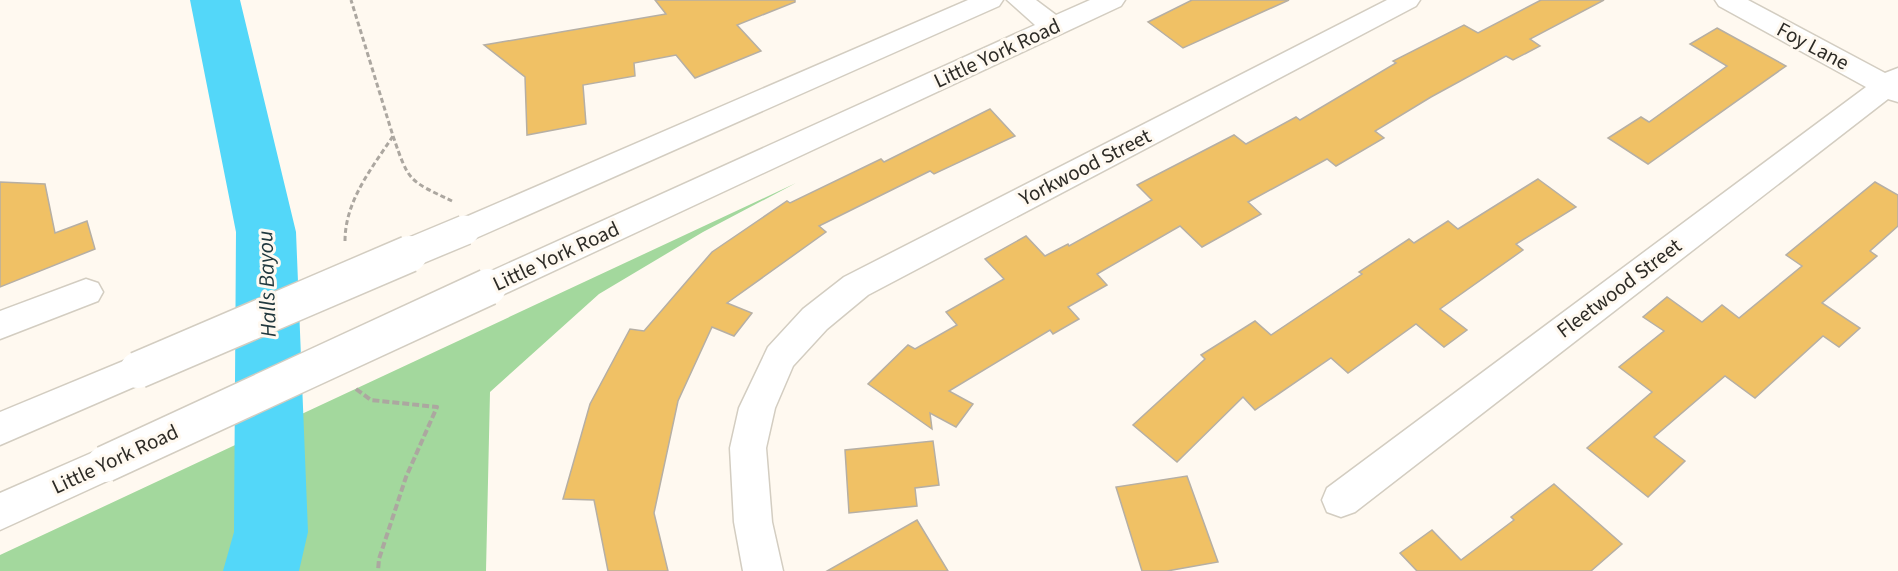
<svg xmlns="http://www.w3.org/2000/svg" width="1898" height="571" viewBox="0 0 1898 571" font-family="'Source Sans 3',sans-serif">
<style>
.green{fill:#a3d89d}
.lines{fill:none;stroke-linecap:round;stroke-linejoin:round}
.river{fill:#53d7f9;fill-rule:evenodd}
.building{fill:#f0c165;stroke:#b6afa4;stroke-width:1.5}
.minor-casing{stroke:#d3cdc1;stroke-width:3}
.major-casing{stroke:#d3cdc1;stroke-width:3}
.path-far1{stroke:#aca7a0;stroke-width:3;stroke-dasharray:5 3;stroke-linecap:butt}
.path{stroke:#aca7a0;stroke-width:4;stroke-dasharray:7 3;stroke-linecap:butt}
.minor{fill:#fff;fill-rule:evenodd}
.major{fill:#fff;fill-rule:evenodd}
.major-bridge-far1-casing{stroke:#d3cdc1;stroke-width:32;stroke-linecap:butt}
.major-bridge-casing{stroke:#d3cdc1;stroke-width:39;stroke-linecap:butt}
.major-bridge-far1{stroke:#fff;stroke-width:29}
.major-bridge{stroke:#fff;stroke-width:36}
.labels{text-anchor:middle;stroke-width:6;stroke-linejoin:round;paint-order:stroke}
.street-label{font-size:21px;fill:#2d2b26;stroke:#fff9f0}
.water-label{font-size:22px;font-style:italic;fill:#21383e;stroke:#fff9f0}
</style>
<rect width="100%" height="100%" fill="#fff9f0"/>
<!-- green -->
<polygon class="green" points="796,183 703,232 599,294 490,392 486,571 0,571 0,555"/>
<g class="lines">
<!-- river -->
<polygon class="river" points="190,0 240,0 296,232 308,532 299,571 223,571 234,532 236,232"/>
</g>
<!-- building -->
<g class="building">
<polygon points="655,0 795,0 795,2 737,25 761,51 695,78 676,55 634,63 635,76 583,85 586,124 527,135 525,77 484,45 666,14"/>
<polygon points="1192,0 1289,0 1183,48 1148,22"/>
<polygon points="1541,0 1604,0 1530,39 1540,46 1513,60 1506,56 1431,97 1375,131 1384,138 1336,166 1327,159 1248,202 1261,214 1202,247 1180,226 1097,274 1107,285 1068,307 1079,319 1053,334 1050,330 949,391 973,404 956,427 930,413 932,429 868,384 908,345 915,349 957,325 946,312 1004,279 985,259 1026,236 1045,256 1068,244 1069,246 1152,200 1137,185 1234,135 1246,144 1296,117 1300,120 1396,63 1393,61 1464,25 1478,33"/>
<polygon points="1717,28 1786,66 1648,164 1608,138 1641,117 1649,122 1727,66 1690,44"/>
<polygon points="990,109 1015,136 934,174 930,171 819,226 826,232 727,303 752,313 734,336 712,327 678,401 654,513 668,571 608,571 594,500 563,499 590,404 630,329 644,331 712,252 787,201 790,203 881,159 884,162"/>
<polygon points="1538,179 1576,207 1516,244 1523,250 1440,309 1467,330 1444,347 1416,324 1348,373 1331,358 1255,410 1243,397 1177,462 1133,425 1205,359 1201,355 1255,321 1271,335 1362,274 1359,272 1409,239 1414,243 1448,221 1458,229"/>
<polygon points="0,182 45,184 55,233 87,221 95,249 0,287"/>
<polygon points="1875,182 1898,195 1898,226 1870,251 1877,256 1822,303 1860,328 1839,347 1823,336 1755,398 1725,376 1654,437 1685,461 1648,497 1587,448 1652,392 1619,367 1664,331 1643,317 1667,297 1702,322 1722,305 1739,318 1802,266 1786,255"/>
<polygon points="933,441 939,485 915,488 917,506 849,513 845,450"/>
<polygon points="1187,476 1218,562 1167,571 1142,571 1116,487"/>
<polygon points="1554,484 1622,544 1591,571 1417,571 1400,553 1432,530 1461,560 1514,520 1511,517"/>
<polygon points="917,520 948,571 827,571"/>
</g>
<g class="lines">
<defs>
<g id="minor">
<polygon points="1387,0 1420,0 1416,6 868,295 827,329 793,366 775,408 766,448 772,522 783,571 743,571 734,522 730,448 739,408 768,347 803,309 844,277"/>
<polygon points="1715,0 1748,0 1885,73 1898,68 1898,102 1888,99 1355,512 1341,517 1327,512 1322,500 1327,488 1866,87 1719,6"/>
<polygon points="86,279 98,283 103,292 98,301 0,339 0,311"/>
</g>
<g id="major">
<polygon points="968,0 1003,0 999,6 476,238 465,242 454,238 449,230 454,222"/>
<polygon points="1007,0 1036,0 1056,15 1090,0 1125,0 1121,6 500,296 488,300 476,296 471,287 476,278 1035,25"/>
<polygon points="138,355 150,360 156,370 150,380 0,445 0,412"/>
<polygon points="105,447 118,452 124,464 118,476 0,530 0,493"/>
</g>
</defs>
<!-- minor casing -->
<use href="#minor" class="minor-casing"/>
<!-- major casing -->
<use href="#major" class="major-casing"/>
<!-- path-far1 -->
<g class="path-far1">
<path d="M393,136C409,182 408,180 452,201"/>
<path d="M345,241C345,201 372,168 393,136L351,0"/>
</g>
<!-- path -->
<polyline class="path" points="356,389 371,400 437,407 406,477 379,559 378,571"/>
<!-- minor -->
<use href="#minor" class="minor"/>
<!-- major -->
<use href="#major" class="major"/>
<defs>
<polyline id="major-bridge-far1" points="405,255 465,230"/>
<g id="major-bridge">
<polyline points="138,370 409,254"/>
<polyline points="105,464 488,287"/>
</g>
</defs>
<!-- major-bridge-far1 casing -->
<use href="#major-bridge-far1" class="major-bridge-far1-casing"/>
<!-- major-bridge casing -->
<use href="#major-bridge" class="major-bridge-casing"/>
<!-- major-bridge-far1 -->
<use href="#major-bridge-far1" class="major-bridge-far1"/>
<!-- major-bridge -->
<use href="#major-bridge" class="major-bridge"/>
</g>
<g class="labels">
<!-- street labels -->
<g class="street-label">
<text transform="translate(1813 46) rotate(28)" y="7">Foy Lane</text>
<text transform="translate(997 53) rotate(-25)" y="7">Little York Road</text>
<text transform="translate(1085 167) rotate(-27)" y="7">Yorkwood Street</text>
<text transform="translate(556 256) rotate(-25)" y="7">Little York Road</text>
<text transform="translate(1619 288) rotate(-37)" y="7">Fleetwood Street</text>
<text transform="translate(115 459) rotate(-25)" y="7">Little York Road</text>
</g>
<!-- water labels -->
<g class="water-label">
<text transform="translate(266 284) rotate(-92)" y="8">Halls Bayou</text>
</g>
</g>
</svg>
